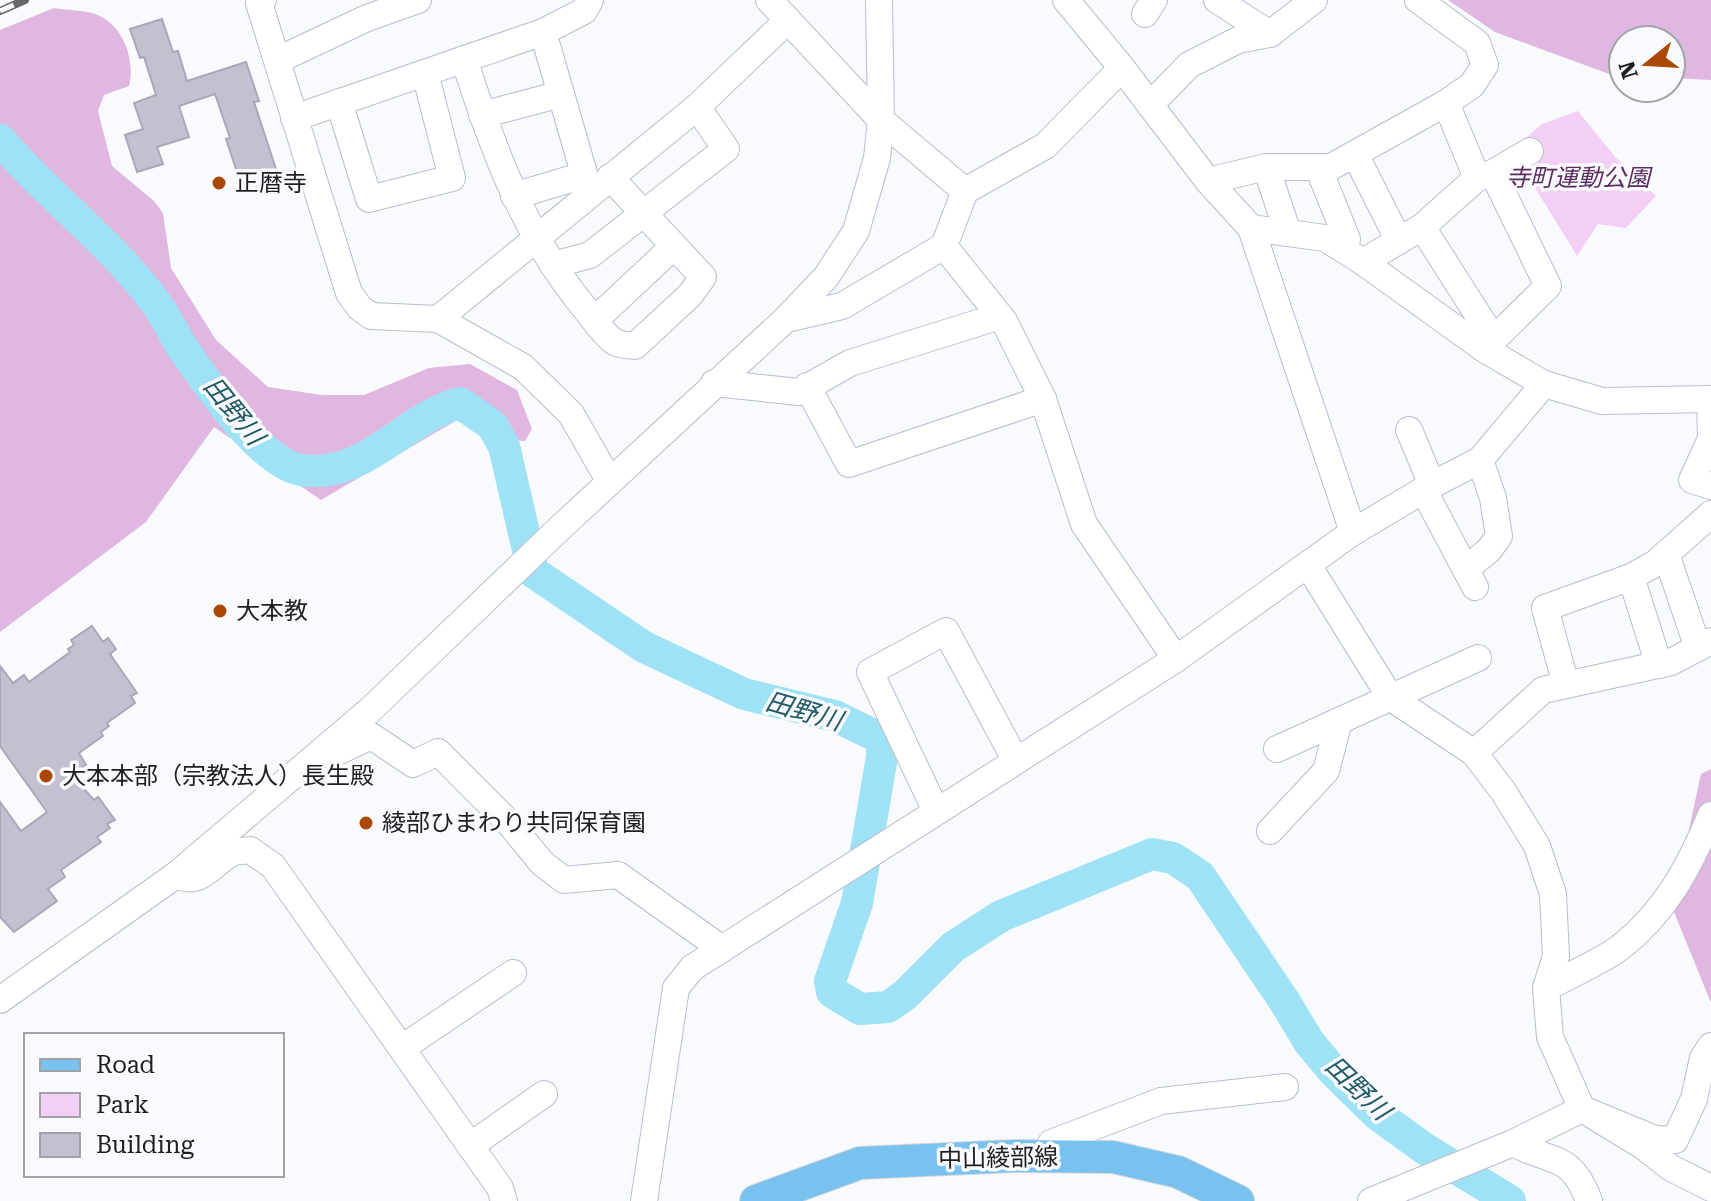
<svg xmlns="http://www.w3.org/2000/svg" width="1711" height="1201" viewBox="0 0 1711 1201" font-family="'Roboto Serif','Noto Sans JP',serif">
<style>
.green{fill:#f4cff5}
.forest{fill:#dfb7e0}
.lines{fill:none;stroke-linecap:round;stroke-linejoin:round}
.river{stroke:#9fe2f5;stroke-width:32}
.building{fill:#c4c0d1;stroke:#aca7b8;stroke-width:2}
.minor-casing{stroke:#b8bdce;stroke-width:28}
.major-casing{stroke:#d6d7d8;stroke-width:34}
.minor{stroke:#fff;stroke-width:26}
.major{stroke:#79c1ef;stroke-width:32}
.rail-casing{stroke:#64666b;stroke-width:8}
.rail{stroke:#f9fafd;stroke-width:5;stroke-dasharray:15;stroke-linecap:butt}
.poi-dot{fill:#aa4807;stroke:#f9fafd;stroke-width:3}
.labels{text-anchor:middle;stroke-width:7;stroke-linejoin:round;paint-order:stroke}
.park-label{font-size:24px;font-style:italic;fill:#5c2c5f;stroke:#f9fafd}
.poi-label{font-size:24px;fill:#1d1f25;stroke:#f9fafd;text-anchor:start}
.street-label{font-size:24px;fill:#1d1f25;stroke:#f9fafd}
.water-label{font-size:26px;font-style:italic;fill:#235a68;stroke:#f9fafd}
</style>
<rect width="100%" height="100%" fill="#f9fafd"/>
<!-- green -->
<polygon class="green" points="1578,111 1616,158 1656,196 1626,228 1598,224 1577,256 1512,150 1542,124"/>
<!-- forest -->
<g class="forest">
<polygon points="1448,0 1711,0 1711,80 1671,78 1671,40 1623,40 1623,76 1612,75 1495,32"/>
<path d="M54,8C66,10 80,10 92,13C122,21 136,59 129,86L104,95L98,111L112,166L154,201L163,213L171,268L216,340L268,387L322,395H364L429,368L470,364L517,390L532,429L525,441L512,440L488,408L457,420L321,500L214,427L146,522L0,632V30Z"/>
<polygon points="1711,769 1711,1003 1672,907 1701,774"/>
</g>
<g class="lines">
<!-- river -->
<path class="river" d="M0,140C49,197 111,242 156,303C167,318 174,335 184,350C207,383 261,463 301,470C365,480 405,417 460,403L492,425L504,446L533,572L644,647L744,694L835,716L882,739V757L857,903L830,981L832,992L860,1009L888,1007L905,995L953,947L1001,916L1152,854L1173,858L1200,876L1285,1002L1309,1042L1334,1072L1378,1115L1425,1149L1510,1201"/>
</g>
<!-- building -->
<g class="building">
<polygon points="162,19 173,52 178,51 187,81 246,62 259,101 254,102 280,181 244,193 226,139 230,138 215,94 179,106 189,137 157,147 163,164 137,172 125,135 143,129 134,103 156,95 144,57 140,58 130,29"/>
<polygon points="92,626 103,642 108,638 116,649 110,654 137,693 131,696 135,703 107,723 109,726 101,732 103,736 79,753 86,765 71,775 94,800 98,797 115,820 107,824 110,828 97,837 101,842 61,870 65,877 48,889 57,901 14,932 0,917 0,802 21,831 47,812 0,746 0,666 13,683 24,675 29,682 70,652 68,649 74,645 71,640"/>
</g>
<g class="lines">
<defs>
<g id="minor">
<polyline points="263,0 259,3 349,293 360,308 371,316 438,319 523,367 571,414 610,482"/>
<polyline points="769,0 881,120 965,191"/>
<polyline points="1066,0 1122,68 1208,181 1251,228 1353,532"/>
<polyline points="1418,0 1477,43 1485,65 1472,85 1446,103"/>
<polyline points="1145,14 1154,0"/>
<polyline points="543,32 590,194"/>
<polyline points="1270,34 1314,0"/>
<path d="M464,59C493,150 526,239 588,312C595,321 603,333 612,340C617,345 628,345 635,346L690,295L703,277L610,177"/>
<polyline points="278,60 367,18 418,0"/>
<polyline points="339,102 369,199 452,178 425,73"/>
<polyline points="1150,105 1189,65 1238,40 1270,34 1217,0"/>
<polyline points="482,115 561,94"/>
<polyline points="294,118 543,32 584,11 590,0"/>
<polyline points="1355,154 1399,241"/>
<polyline points="1266,167 1288,233"/>
<polyline points="1318,167 1347,239 1344,249"/>
<polyline points="1493,173 1530,151"/>
<polyline points="1208,181 1266,167 1331,167 1446,103 1477,178"/>
<polyline points="514,196 584,175"/>
<polyline points="1422,227 1477,178 1493,173 1548,286 1484,349"/>
<polyline points="1251,228 1325,238 1363,262 1484,349 1544,384 1602,401 1711,399"/>
<polyline points="944,246 1004,321 1043,399 1084,524 1176,659"/>
<polyline points="1363,262 1422,227 1494,340"/>
<polyline points="553,265 590,255 726,149 697,107"/>
<polyline points="438,319 697,107 788,20"/>
<polyline points="786,319 842,306 944,246 965,191 1045,146 1122,68"/>
<polyline points="595,320 674,246"/>
<polyline points="714,383 799,392 850,363 1000,316"/>
<polyline points="807,386 849,464 1043,399"/>
<polyline points="1710,399 1711,439 1692,480 1711,486"/>
<polyline points="1409,430 1432,485"/>
<polyline points="1424,491 1475,587"/>
<polyline points="1666,554 1698,648"/>
<polyline points="1308,565 1390,697 1474,753 1503,791 1537,846 1553,894 1556,956 1546,988 1550,1037 1582,1109 1643,1146 1671,1168 1711,1188"/>
<polyline points="1466,569 1489,550 1499,536 1493,498 1480,460"/>
<polyline points="1631,577 1659,665"/>
<polyline points="1566,685 1545,608 1631,577 1656,563 1711,514"/>
<polyline points="1277,749 1478,658"/>
<polyline points="1474,753 1543,690 1671,662 1711,641"/>
<polyline points="331,755 371,736 413,764 438,752 510,824 542,863 564,880 618,875 722,949"/>
<polyline points="936,811 870,672 946,631 1016,761"/>
<polyline points="1270,831 1326,771 1339,721"/>
<path d="M176,875C201,887 212,864 230,854C235,851 244,851 250,850L273,866L500,1188L504,1201"/>
<path d="M1546,988C1571,974 1600,963 1622,946C1666,911 1689,867 1711,815"/>
<polyline points="0,1000 176,875 369,711 560,528 786,319 826,277 856,231 877,158 881,120 879,0"/>
<polyline points="402,1048 513,973"/>
<path d="M1513,1143C1552,1164 1571,1152 1589,1201"/>
<polyline points="470,1146 544,1094"/>
<polyline points="1053,1157 1051,1143 1161,1101 1285,1087"/>
<polyline points="644,1201 676,988 692,968 1176,659 1353,532 1432,485 1480,460 1544,384"/>
<polyline points="1371,1201 1513,1143 1582,1109 1655,1139 1675,1140 1694,1099 1703,1058 1711,1046"/>
</g>
<polyline id="major" points="756,1201 860,1163 1014,1156 1113,1157 1178,1172 1238,1201"/>
</defs>
<!-- minor casing -->
<use href="#minor" class="minor-casing"/>
<!-- major casing -->
<use href="#major" class="major-casing"/>
<!-- minor -->
<use href="#minor" class="minor"/>
<!-- major -->
<use href="#major" class="major"/>
<defs>
<polyline id="rail" points="0,11 25,0"/>
</defs>
<!-- rail casing -->
<use href="#rail" class="rail-casing"/>
<!-- rail -->
<use href="#rail" class="rail"/>
</g>
<!-- markers -->
<g class="poi-dot">
<circle cx="219" cy="183" r="8"/>
<circle cx="220" cy="611" r="8"/>
<circle cx="46" cy="776" r="8"/>
<circle cx="366" cy="823" r="8"/>
</g>
<g class="labels">
<!-- park labels -->
<g class="park-label">
<text x="1578" y="186">寺町運動公園</text>
</g>
<!-- poi labels -->
<g class="poi-label">
<text x="235" y="191">正暦寺</text>
<text x="236" y="619">大本教</text>
<text x="62" y="784">大本本部（宗教法人）長生殿</text>
<text x="382" y="831">綾部ひまわり共同保育園</text>
</g>
<!-- street labels -->
<g class="street-label">
<text transform="translate(998 1158) rotate(-1)" y="8">中山綾部線</text>
</g>
<!-- water labels -->
<g class="water-label">
<text transform="translate(234 411) rotate(51)" y="9">田野川</text>
<text transform="translate(804 711) rotate(16)" y="9">田野川</text>
<text transform="translate(1358 1088) rotate(44)" y="9">田野川</text>
</g>
</g>
<!-- legend -->
<rect x="24" y="1033" width="260" height="144" fill="#f9fafd" stroke="#a1a2a7" stroke-width="2"/>
<rect x="40" y="1059" width="40" height="12" fill="#79c1ef" stroke="#a1a2a7" stroke-width="2"/>
<text x="96" y="1073" font-size="24" fill="#1d1f25">Road</text>
<rect x="40" y="1093" width="40" height="24" fill="#f4cff5" stroke="#a1a2a7" stroke-width="2"/>
<text x="96" y="1113" font-size="24" fill="#1d1f25">Park</text>
<rect x="40" y="1133" width="40" height="24" fill="#c4c0d1" stroke="#a1a2a7" stroke-width="2"/>
<text x="96" y="1153" font-size="24" fill="#1d1f25">Building</text>
<!-- north arrow -->
<g transform="translate(1647 64) rotate(252)"><circle r="38" fill="#f9fafd" stroke="#a1a2a7" stroke-width="2"/>
<path d="M0-6L14 30L0 20L-14 30Z" fill="#aa4807"/>
<text y="-12" font-size="22" font-weight="bold" text-anchor="middle" fill="#1d1f25">N</text>
</g>
</svg>
